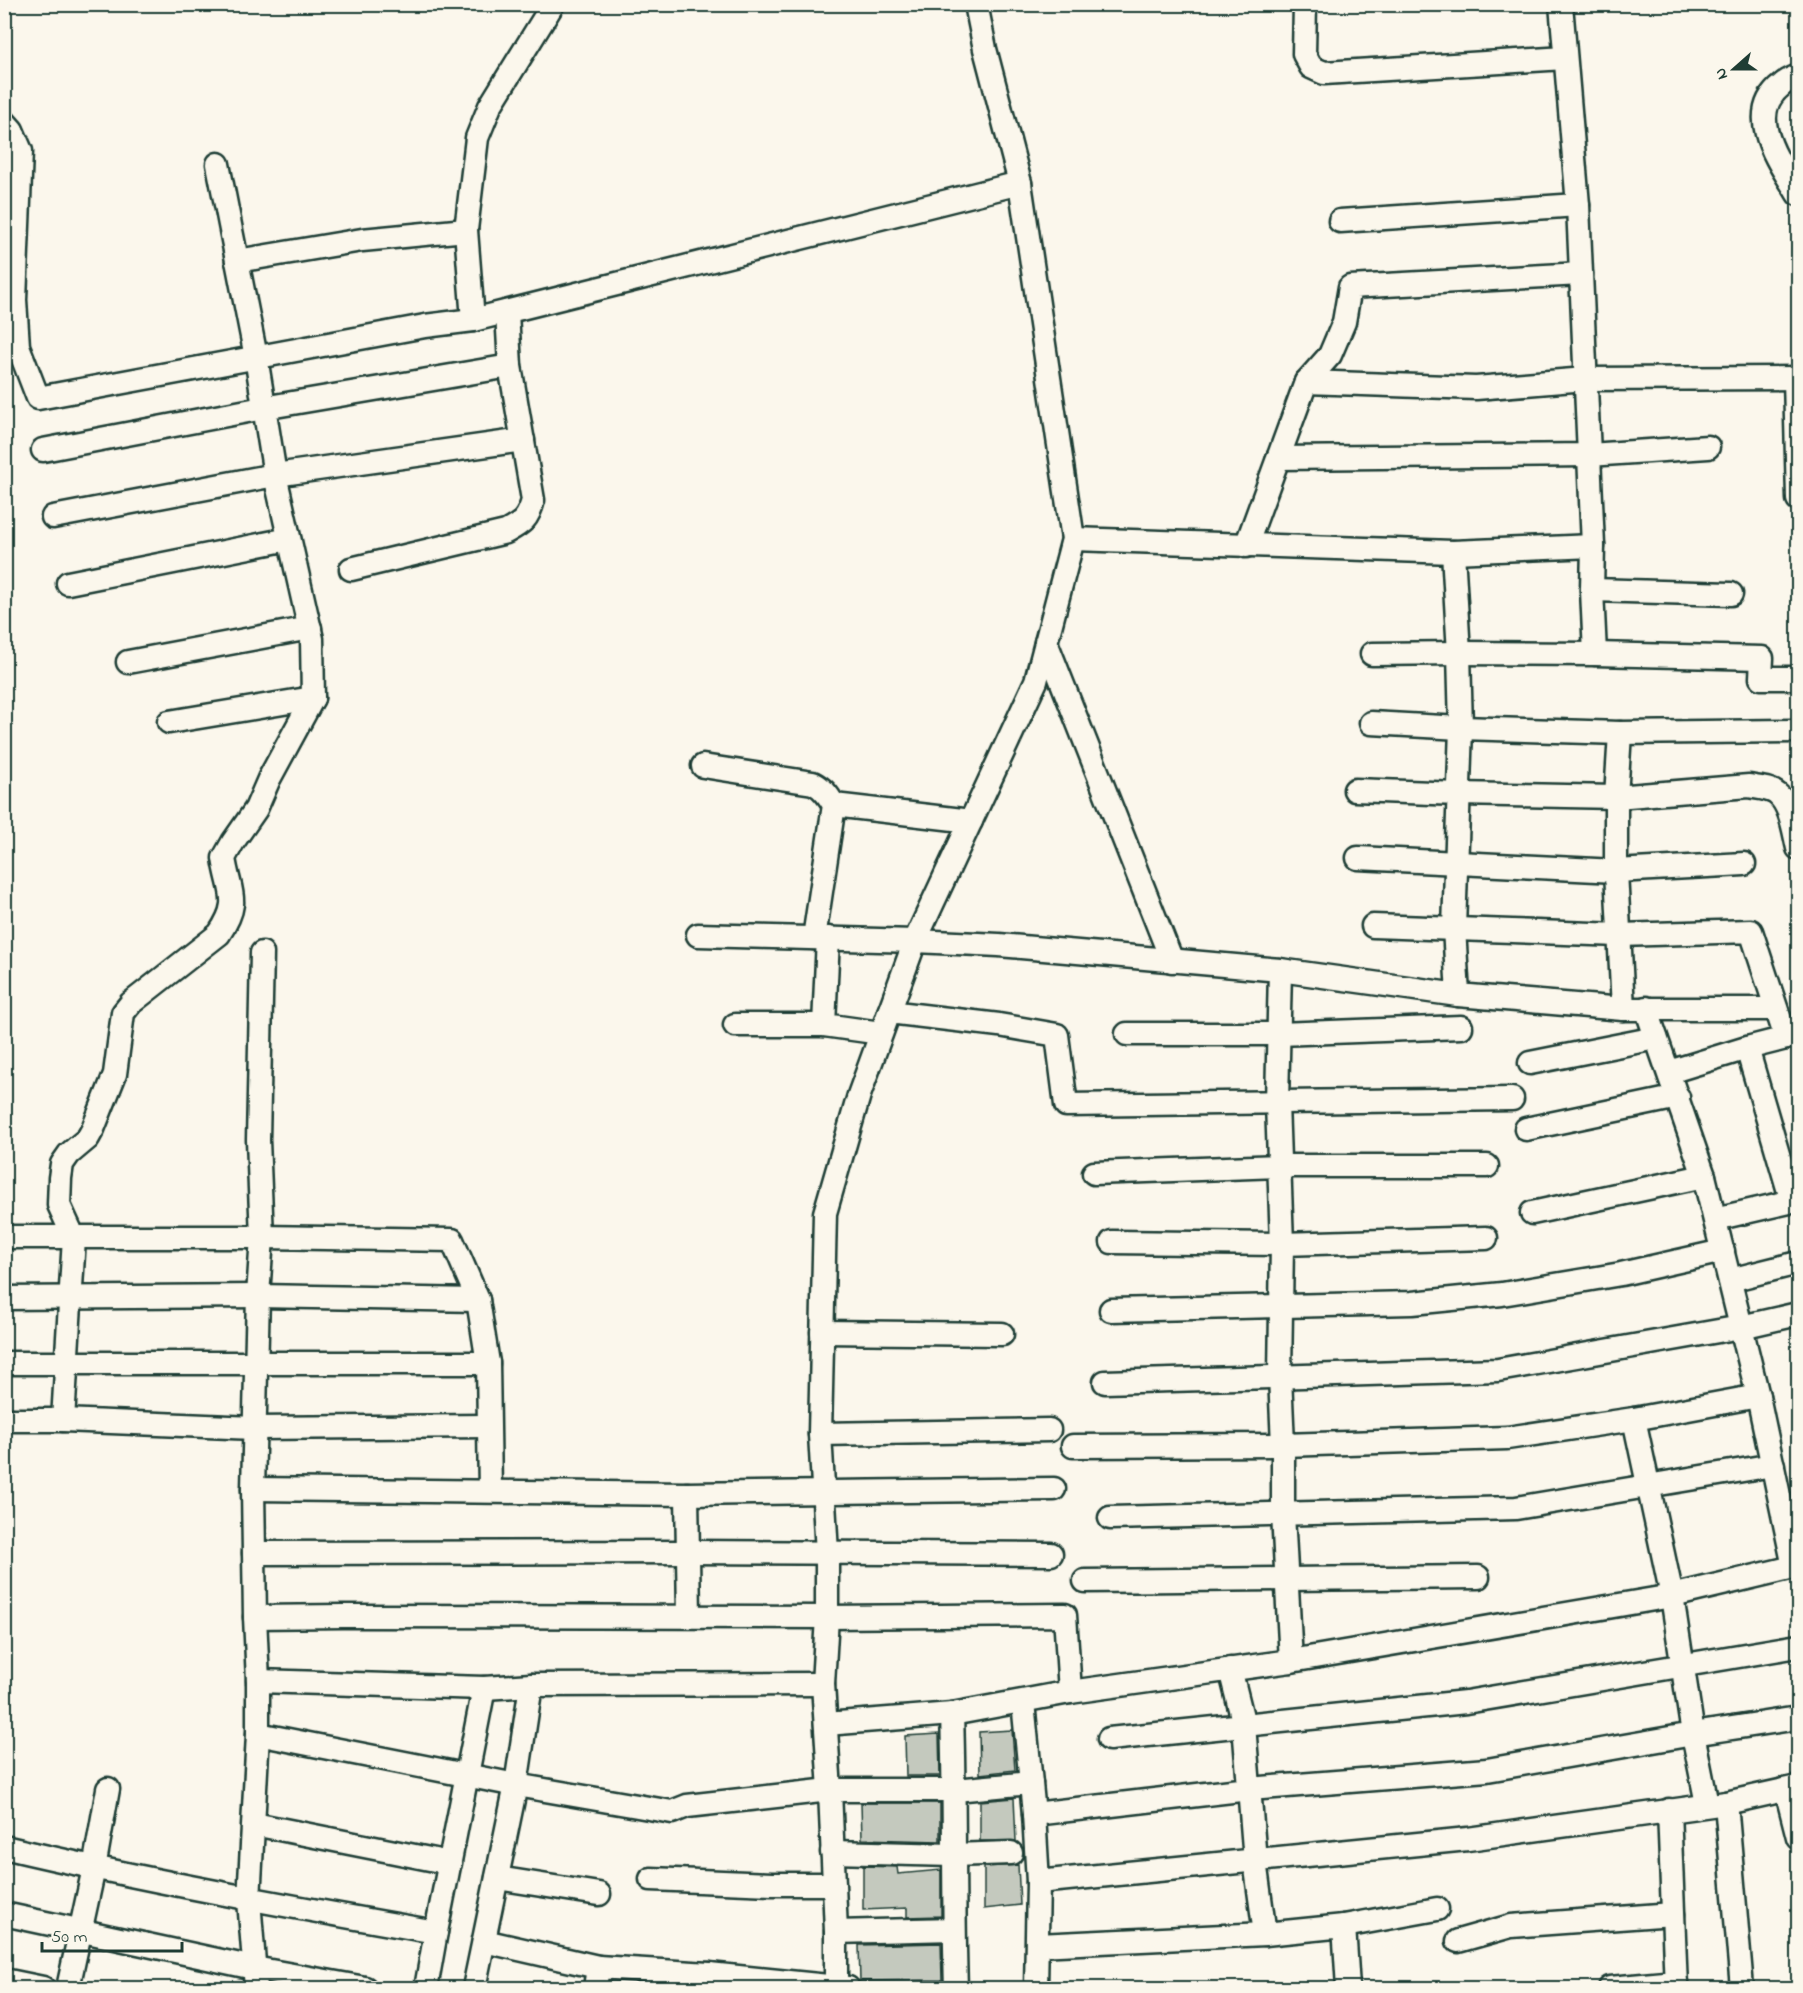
<svg xmlns="http://www.w3.org/2000/svg" width="1803" height="1993" viewBox="0 0 1803 1993" font-family="'Indie Flower',sans-serif">
<style>
.building{fill:#c4c9be;stroke:#1f3d34;stroke-width:1.5}
.lines{fill:none;stroke-linecap:round;stroke-linejoin:round}
.minor-casing{stroke:#1f3d34;stroke-width:27}
.minor{stroke:#fbf7ec;stroke-width:22}
</style>
<rect width="100%" height="100%" fill="#fbf7ec"/>
<filter id="ink" filterUnits="userSpaceOnUse"><feTurbulence type="fractalNoise" baseFrequency=".0167" numOctaves="2"/><feDisplacementMap in="SourceGraphic" scale="12" xChannelSelector="R" yChannelSelector="G"/><feConvolveMatrix kernelMatrix="1 2 1 2 8 2 1 2 1" color-interpolation-filters="sRGB"/></filter>
<g filter="url(#ink)">
<!-- building -->
<g class="building">
<polygon points="1012,1730 1015,1770 980,1774 979,1732"/>
<polygon points="939,1734 940,1776 906,1776 905,1736"/>
<polygon points="1014,1798 1016,1841 980,1841 980,1801"/>
<polygon points="861,1803 940,1803 940,1841 862,1839"/>
<polygon points="1018,1865 1020,1905 984,1909 984,1867"/>
<polygon points="863,1866 897,1867 898,1874 941,1870 941,1916 907,1917 907,1908 863,1910"/>
<polygon points="941,1943 942,1980 860,1981 859,1945"/>
</g>
<g class="lines">
<defs>
<g id="minor">
<polyline points="1305,4 1304,54 1311,67 1324,73 1565,58"/>
<path d="M1798,76C1793,78 1786,81 1782,85C1743,115 1780,163 1798,194"/>
<polyline points="4,121 12,130 21,151 15,300 18,346 38,398 425,326 473,320 1020,183"/>
<polyline points="1340,221 1578,205"/>
<polyline points="237,261 362,240 466,230"/>
<polyline points="473,320 466,230 477,138 490,106 553,4"/>
<polyline points="1795,378 1798,499"/>
<polyline points="1306,382 1476,388 1586,379 1798,378"/>
<polyline points="43,450 263,408 510,366"/>
<polyline points="1278,458 1589,455 1708,447"/>
<polyline points="53,517 275,475 523,440"/>
<polyline points="1073,539 1453,552 1593,546"/>
<polyline points="1246,546 1306,382 1330,355 1344,322 1350,287 1581,274"/>
<polyline points="1453,552 1459,653 1461,728 1454,928 1458,995"/>
<path d="M351,569L506,532C522,523 528,520 533,500L510,366L507,312"/>
<polyline points="68,583 289,539"/>
<polyline points="1592,590 1731,594"/>
<polyline points="1046,642 1172,961"/>
<polyline points="1372,654 1459,653 1595,654 1592,590 1593,546 1578,205 1561,4"/>
<polyline points="1595,654 1762,658 1761,678 1798,678"/>
<polyline points="128,662 310,628"/>
<polyline points="169,722 313,698"/>
<polyline points="1371,723 1461,728 1620,733 1797,731"/>
<polyline points="1620,733 1616,797 1616,871 1623,1009"/>
<path d="M703,766L813,783C823,788 828,795 834,805L814,938"/>
<path d="M1355,790L1458,794L1616,797L1749,786C1758,788 1770,788 1777,794C1791,805 1794,832 1798,848"/>
<polyline points="834,805 971,821"/>
<polyline points="1358,858 1616,871 1744,864"/>
<polyline points="1373,926 1620,935 1751,931 1786,1038"/>
<polyline points="698,935 915,941 999,945 1280,970 1458,995 1623,1009 1776,1009"/>
<polyline points="828,938 824,1025 881,1033"/>
<polyline points="1280,970 1277,1103 1282,1244 1280,1376 1283,1445 1283,1514 1291,1661"/>
<polyline points="1646,1008 1704,1176 1758,1396 1794,1567"/>
<polyline points="889,1012 999,1025 1057,1035 1066,1105 1512,1099"/>
<polyline points="735,1025 824,1025"/>
<polyline points="1127,1034 1279,1034 1461,1027"/>
<polyline points="1747,1048 1792,1202"/>
<polyline points="1530,1063 1656,1038"/>
<polyline points="1669,1072 1747,1048 1798,1035"/>
<polyline points="1526,1129 1678,1097"/>
<polyline points="1094,1173 1280,1166 1487,1166"/>
<polyline points="1532,1213 1704,1176"/>
<polyline points="1715,1219 1798,1200"/>
<polyline points="4,1237 262,1237 452,1240 478,1300 488,1363 490,1491"/>
<polyline points="1112,1242 1282,1244 1486,1238"/>
<polyline points="1730,1280 1798,1263"/>
<polyline points="4,1298 258,1296 478,1300"/>
<polyline points="1111,1310 1412,1303 1502,1294 1621,1274 1723,1251"/>
<polyline points="822,1332 1002,1334"/>
<polyline points="4,1363 488,1363"/>
<polyline points="1105,1382 1498,1370 1741,1327 1798,1314"/>
<polyline points="1634,1419 1672,1596 1693,1734 1707,1804"/>
<polyline points="4,1420 63,1420 254,1428 488,1426"/>
<path d="M63,1420L74,1238L59,1205L60,1178L62,1164L69,1154L88,1138L93,1129L115,1074L123,1013L131,1003L219,934C242,900 229,893 224,858L233,842L256,809L269,779L313,698L312,639L275,475L256,357L218,164"/>
<polyline points="820,1434 1049,1430"/>
<polyline points="1073,1446 1283,1445 1507,1438 1634,1419 1758,1396"/>
<polyline points="253,1489 687,1494 1054,1489"/>
<polyline points="687,1494 689,1616"/>
<polyline points="1110,1518 1516,1508 1773,1465"/>
<polyline points="254,1553 689,1552 1051,1554"/>
<polyline points="1085,1581 1478,1577"/>
<polyline points="255,1617 343,1616 827,1617 1065,1615 1070,1692"/>
<polyline points="1230,1669 1244,1725 1255,1861 1265,1934"/>
<polyline points="258,1681 484,1688 531,1685 823,1684"/>
<polyline points="1023,1702 1034,1814 1038,1882 1036,1988"/>
<path d="M952,1714C955,1805 953,1897 956,1988"/>
<polyline points="826,1724 952,1714 1070,1692 1291,1661 1672,1596 1798,1566"/>
<polyline points="258,1734 516,1785 672,1812 687,1806 830,1790 955,1790 1031,1783"/>
<polyline points="1109,1739 1466,1702 1798,1646"/>
<polyline points="1786,1790 1798,1837"/>
<polyline points="1726,1803 1742,1988"/>
<polyline points="1669,1810 1676,1988"/>
<polyline points="1034,1814 1249,1789 1487,1770 1693,1734 1798,1718"/>
<polyline points="254,1824 450,1863"/>
<path d="M4,1847C148,1881 292,1907 436,1932L484,1688"/>
<polyline points="832,1852 953,1855 1011,1853"/>
<polyline points="497,1878 599,1894"/>
<polyline points="651,1879 772,1884 833,1884"/>
<polyline points="1038,1882 1468,1839 1726,1803 1798,1787"/>
<polyline points="4,1914 254,1968 365,1988"/>
<polyline points="1344,1926 1437,1909"/>
<polyline points="836,1932 954,1929"/>
<polyline points="484,1941 598,1967"/>
<polyline points="1458,1941 1511,1926 1673,1914"/>
<polyline points="1038,1945 1265,1934 1344,1926 1348,1988"/>
<polyline points="4,1980 43,1988"/>
<polyline points="68,1988 94,1868 108,1789"/>
<polyline points="256,1988 249,1900 258,1734 258,1681 255,1617 253,1489 258,1296 262,1237 258,1140 262,953"/>
<polyline points="426,1988 436,1932"/>
<polyline points="474,1988 516,1785 531,1685"/>
<polyline points="595,1988 598,1967 709,1974"/>
<polyline points="709,1988 709,1974 848,1988"/>
<polyline points="836,1988 836,1932 830,1790 823,1684 827,1617 827,1553 820,1434 825,1213 859,1095 915,941 1036,681 1073,539 1020,183 985,49 976,4"/>
<polyline points="1610,1988 1676,1982"/>
</g>
</defs>
<!-- minor casing -->
<use href="#minor" class="minor-casing"/>
<!-- minor -->
<use href="#minor" class="minor"/>
</g>
</g>
<!-- margin -->
<rect width="1803" height="1993" fill="none" stroke="#fbf7ec" stroke-width="24"/>
<rect x="12" y="12" width="1779" height="1969" fill="none" stroke="#1f3d34" stroke-width="2" filter="url(#ink)"/>
<!-- north arrow -->
<g transform="translate(1734 69) rotate(249)" stroke="#fbf7ec" stroke-width="4.5" paint-order="stroke">
<path d="M0-4.5L10 22L0 15L-10 22Z" fill="#1f3d34"/>
<text y="-9" font-size="16" font-weight="bold" text-anchor="middle" fill="#1f3d34">N</text>
</g>
<!-- scale -->
<path d="M42 1942v9h140v-9" fill="none" stroke="#1f3d34" stroke-width="3"/>
<text x="51" y="1942" font-size="18" fill="#1f3d34" stroke="#fbf7ec" stroke-width="4.5" paint-order="stroke">50 m</text>
</svg>
